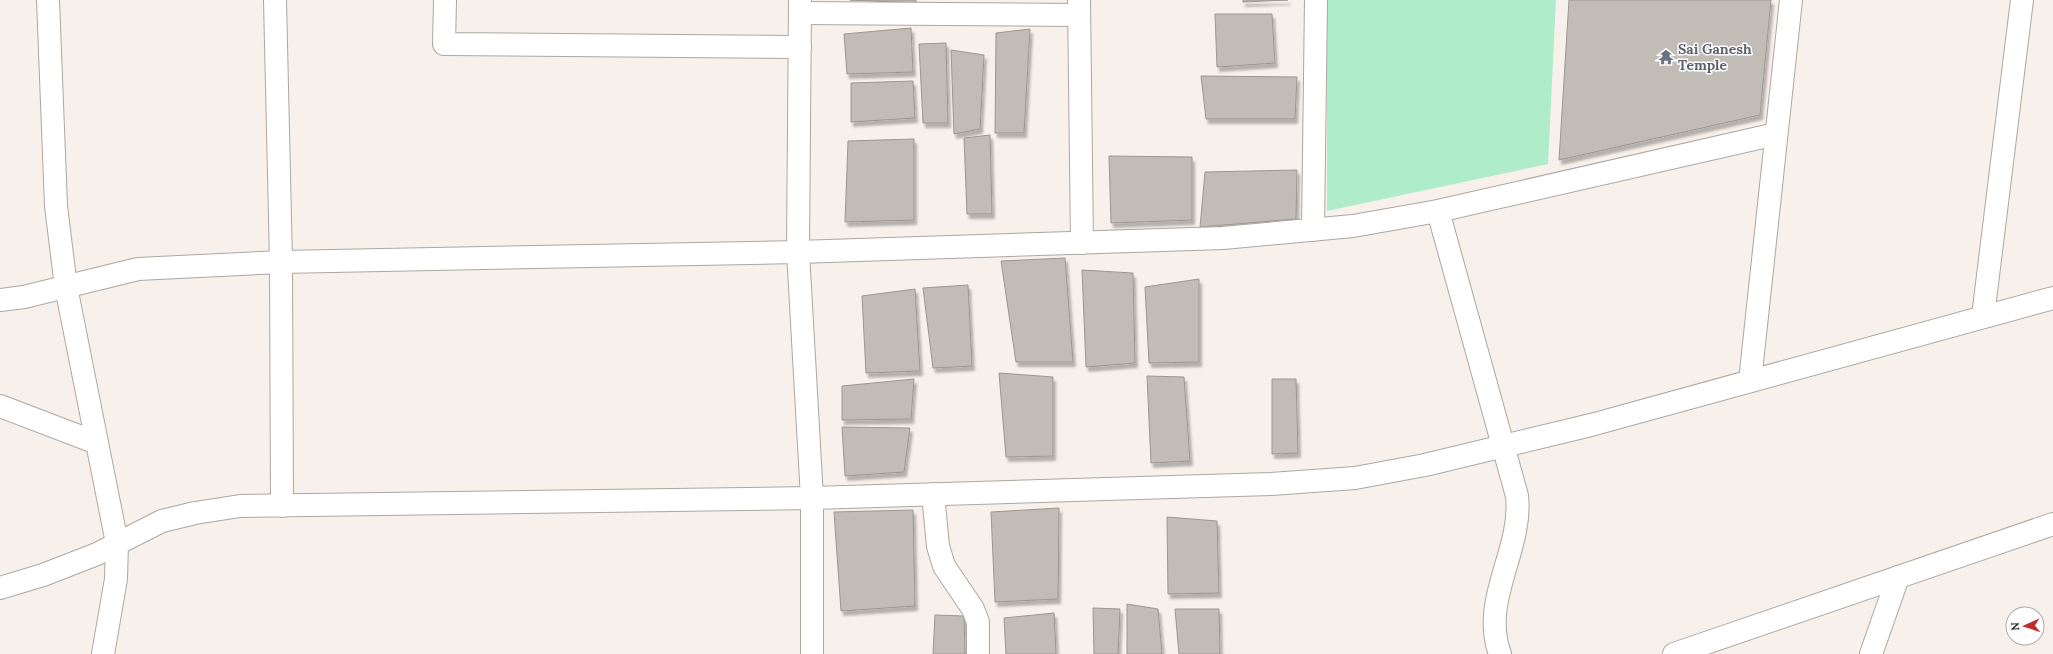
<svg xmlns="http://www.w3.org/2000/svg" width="2053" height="654" viewBox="0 0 2053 654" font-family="Lora,serif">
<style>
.green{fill:#afedca}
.building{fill:#c2bcb7;stroke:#9c9692;filter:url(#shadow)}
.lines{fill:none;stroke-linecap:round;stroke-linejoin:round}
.street-casing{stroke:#ada7a2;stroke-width:24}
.street{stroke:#fff;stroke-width:22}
.labels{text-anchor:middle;stroke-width:3;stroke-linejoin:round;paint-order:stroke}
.worship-label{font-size:14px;font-weight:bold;fill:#5b616d;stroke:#fff;text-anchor:start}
</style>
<defs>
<filter id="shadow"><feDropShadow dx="2.5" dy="4.5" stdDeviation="1" flood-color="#0004"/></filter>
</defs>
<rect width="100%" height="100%" fill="#f7f0eb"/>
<!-- green -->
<polygon class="green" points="1327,0 1556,0 1548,164 1327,211"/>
<!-- building -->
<g class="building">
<polygon points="850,0 916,0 916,3"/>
<polygon points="1243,0 1288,0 1243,2"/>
<polygon points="1569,0 1771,0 1760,115 1559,160"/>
<polygon points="1215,14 1272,14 1275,63 1217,67"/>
<polygon points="911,28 913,72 847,74 844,34"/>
<polygon points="1030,29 1024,133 995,133 996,33"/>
<polygon points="946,43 948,123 923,123 919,44"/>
<polygon points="951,50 984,55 980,129 954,134"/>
<polygon points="1201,76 1297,77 1295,119 1206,119"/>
<polygon points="913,81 915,118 851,122 851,83"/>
<polygon points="990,135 992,214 967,214 964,138"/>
<polygon points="914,139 914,220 845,222 848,141"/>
<polygon points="1109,156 1192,157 1192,220 1111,223"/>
<polygon points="1297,170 1296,219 1200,227 1205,172"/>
<polygon points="1065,258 1073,362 1016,362 1001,261"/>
<polygon points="1082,270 1133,273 1135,363 1086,367"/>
<polygon points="1199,279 1199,362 1149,363 1145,287"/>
<polygon points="968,285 972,366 933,368 923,288"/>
<polygon points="915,289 920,371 866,373 862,296"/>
<polygon points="999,373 1053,377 1053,456 1006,457"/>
<polygon points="1147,376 1184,377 1190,461 1151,463"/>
<polygon points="914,379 911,419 842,420 842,386"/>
<polygon points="1272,379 1296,379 1298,453 1272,454"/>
<polygon points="842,427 910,428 904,472 845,476"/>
<polygon points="1059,508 1058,599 995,602 991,512"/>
<polygon points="913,510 915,606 841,611 834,512"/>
<polygon points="1167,517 1217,521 1219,593 1168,594"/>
<polygon points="1127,604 1158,609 1162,654 1127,654"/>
<polygon points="1093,608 1120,609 1118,654 1094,654"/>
<polygon points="1175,609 1219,609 1220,654 1179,654"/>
<polygon points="1054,613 1056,654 1006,654 1004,618"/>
<polygon points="935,615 964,616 965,654 933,654"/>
</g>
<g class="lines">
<defs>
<g id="street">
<polyline points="48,0 56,206 66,287 117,543 116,579 103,654"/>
<polyline points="275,0 281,262 282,506"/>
<polyline points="445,0 444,44 800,47"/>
<polyline points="800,0 798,252 812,498 812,654"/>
<polyline points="1079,0 1082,243"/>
<polyline points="800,13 1079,15"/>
<path d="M1438,211L1517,496C1523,550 1480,600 1500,654"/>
<polyline points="1313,230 1316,0"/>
<polyline points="0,300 24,297 138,269 281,262 798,252 1223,238 1353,226 1438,211 1776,134"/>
<polyline points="1983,316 2022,0"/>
<polyline points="1750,381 1791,0"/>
<polyline points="0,406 97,443"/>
<polyline points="933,494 938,546 944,566 973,609 978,622 978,654"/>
<polyline points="0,588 43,575 97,554 162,521 195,513 240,506 812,498 1271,484 1355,478 1425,465 1591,425 2053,298"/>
<polyline points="1674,654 2053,524"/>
<polyline points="1871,654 1898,577"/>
</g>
</defs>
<!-- street casing -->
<use href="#street" class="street-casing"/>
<!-- street -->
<use href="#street" class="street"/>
</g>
<!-- icons -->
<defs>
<symbol id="temple-bare" viewBox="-9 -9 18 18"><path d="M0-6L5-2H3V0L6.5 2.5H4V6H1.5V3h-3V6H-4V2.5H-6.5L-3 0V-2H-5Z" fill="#6b7280" stroke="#fff" stroke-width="2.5" paint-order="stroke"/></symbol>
</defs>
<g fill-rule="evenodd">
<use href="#temple-bare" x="1655" y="46" width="22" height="22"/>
</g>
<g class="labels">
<!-- worship labels -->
<g class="worship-label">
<text x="1678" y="54">Sai Ganesh<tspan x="1678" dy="16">Temple</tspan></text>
</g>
</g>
<!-- north arrow -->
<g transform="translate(2025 626) rotate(267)"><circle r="19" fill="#ffffff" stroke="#abaaa9"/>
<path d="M0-3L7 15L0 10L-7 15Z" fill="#be2f2d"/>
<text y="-6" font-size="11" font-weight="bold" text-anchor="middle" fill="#2d2b29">N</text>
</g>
</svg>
